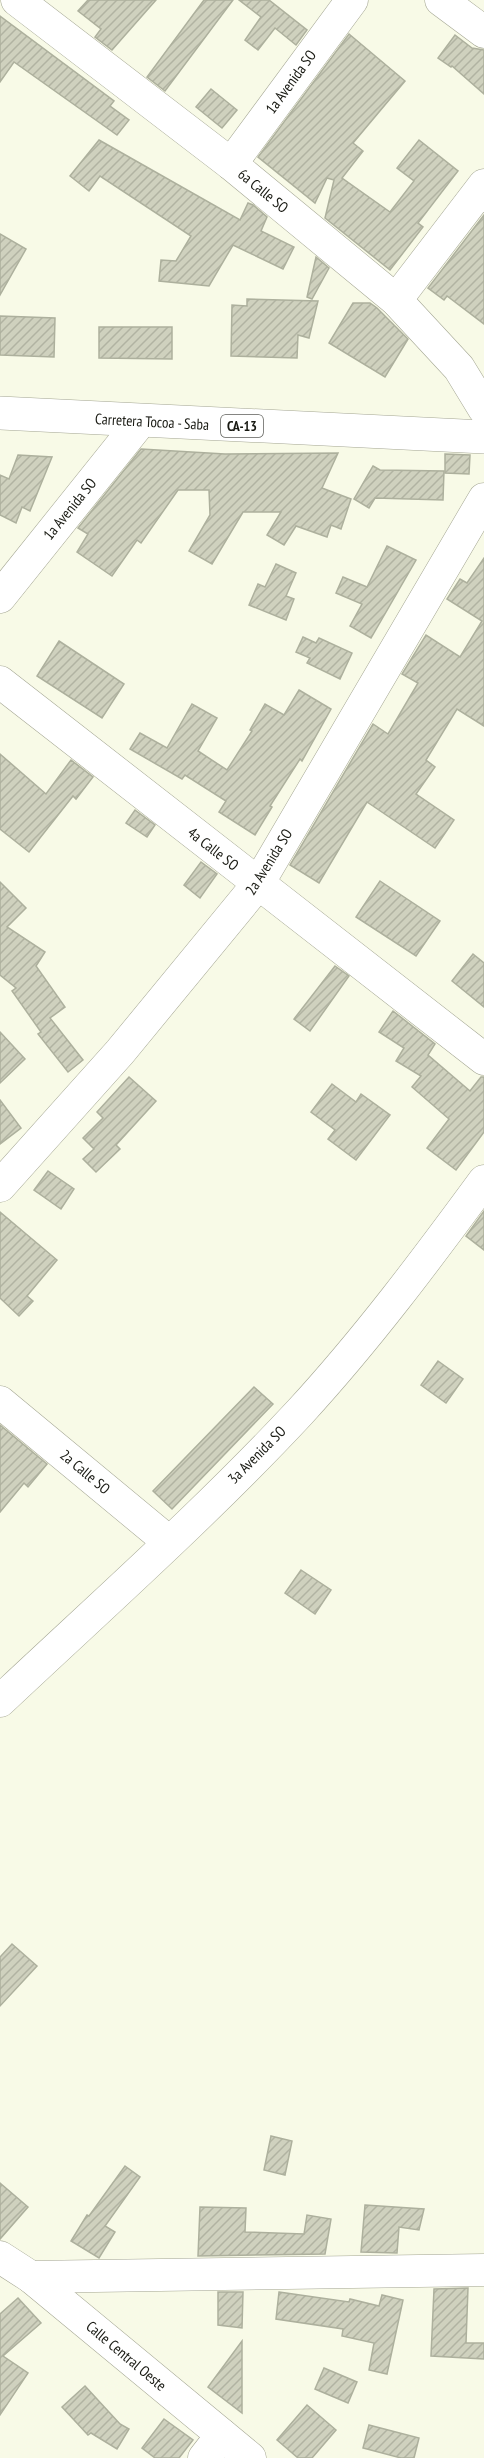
<svg xmlns="http://www.w3.org/2000/svg" width="484" height="2458" viewBox="0 0 484 2458" font-family="'PT Sans Narrow',sans-serif">
<style>
.building{fill:url(#building-hatch);stroke:#adb09d;stroke-width:1.5}
.lines{fill:none;stroke-linecap:round;stroke-linejoin:round}
.minor-casing{stroke:#a4a693;stroke-width:33}
.major-casing{stroke:#a4a693;stroke-width:34}
.minor{stroke:#fff;stroke-width:32}
.major{stroke:#fff;stroke-width:33}
.labels{text-anchor:middle;stroke-width:5;stroke-linejoin:round;paint-order:stroke}
.shield{fill:#fff;stroke:#5d5e59;stroke-width:1.5}
.shield-label{font-size:14px;font-weight:bold;fill:#181912}
.street-label{font-size:15px;fill:#181912;stroke:#fff}
</style>
<defs>
<pattern id="building-hatch" width="6" height="6" patternUnits="userSpaceOnUse" patternTransform="scale(1.5)"><rect width="6" height="6" fill="#cfd1be"/><path d="M-1 1l2-2M0 6l6-6M5 7l2-2" fill="none" stroke="#b1b3a2"/></pattern>
</defs>
<rect width="100%" height="100%" fill="#f8fae7"/>
<!-- building -->
<g class="building">
<polygon points="88,0 156,0 112,50 95,37 101,29 78,11"/>
<polygon points="204,0 233,0 165,91 147,77"/>
<polygon points="239,0 269,0 307,30 296,45 275,28 258,50 245,40 261,17"/>
<polygon points="0,16 114,101 110,106 129,120 117,135 14,62 0,82"/>
<polygon points="349,34 405,81 353,143 363,151 342,178 390,212 414,181 397,168 419,140 458,171 418,223 423,227 390,270 325,218 334,180 327,178 315,203 258,157"/>
<polygon points="455,35 472,48 484,50 484,94 452,66 451,67 438,58"/>
<polygon points="211,89 237,110 222,128 196,107"/>
<polygon points="99,140 240,220 248,203 253,205 267,217 261,231 294,247 283,269 233,245 209,286 159,281 161,260 176,261 191,236 100,176 89,191 70,176"/>
<polygon points="484,215 484,324 447,296 444,300 428,288"/>
<polygon points="0,234 26,249 0,295"/>
<polygon points="316,257 329,268 312,299 307,297"/>
<polygon points="247,299 318,301 309,338 298,335 297,358 231,356 232,305 247,306"/>
<polygon points="353,303 370,303 377,308 408,339 385,377 329,343"/>
<polygon points="0,316 55,318 54,357 0,355"/>
<polygon points="99,327 172,327 172,359 99,358"/>
<polygon points="141,449 225,454 338,453 322,488 351,499 341,529 331,525 327,537 296,526 284,545 267,535 281,512 243,512 212,564 189,551 210,515 209,490 178,490 141,543 137,540 112,576 77,552 88,534 78,528"/>
<polygon points="445,454 470,455 469,474 445,473"/>
<polygon points="18,455 52,457 30,511 22,507 16,523 0,515 0,475 9,479"/>
<polygon points="373,466 380,470 444,471 443,500 375,498 369,508 354,499"/>
<polygon points="387,546 416,560 371,638 350,626 362,604 336,593 343,577 367,587"/>
<polygon points="484,558 484,726 457,709 426,760 435,767 416,794 454,820 435,848 367,802 319,883 290,865 373,724 388,734 418,683 402,674 426,635 460,657 482,621 447,599 460,579 467,583"/>
<polygon points="276,564 296,573 286,596 294,599 286,620 249,605 258,584 265,587"/>
<polygon points="303,637 316,643 319,638 352,653 340,679 307,663 310,658 296,652"/>
<polygon points="59,641 124,684 102,718 37,676"/>
<polygon points="299,690 331,709 302,761 300,759 270,806 272,807 255,835 219,812 226,801 185,775 182,779 130,749 140,733 167,748 192,704 217,718 198,751 227,770 252,731 250,730 265,704 284,715"/>
<polygon points="0,754 46,794 71,760 93,777 76,799 73,796 29,852 0,829"/>
<polygon points="135,810 155,825 147,837 126,823"/>
<polygon points="201,862 217,874 200,898 184,885"/>
<polygon points="380,881 440,921 416,956 356,917"/>
<polygon points="0,882 26,908 7,927 45,952 36,966 65,1007 50,1018 83,1060 68,1072 38,1034 41,1032 12,991 16,988 0,975"/>
<polygon points="473,954 484,963 484,1007 452,981"/>
<polygon points="335,966 349,976 310,1031 294,1019"/>
<polygon points="393,1011 435,1044 428,1055 470,1091 481,1077 484,1077 484,1132 456,1170 427,1148 449,1119 412,1087 421,1076 396,1061 404,1048 379,1032"/>
<polygon points="0,1032 25,1059 0,1083"/>
<polygon points="129,1077 156,1101 116,1145 120,1149 96,1172 83,1159 94,1149 83,1138 103,1118 97,1112"/>
<polygon points="332,1084 356,1102 361,1094 390,1115 356,1160 328,1139 335,1130 311,1112"/>
<polygon points="0,1100 21,1128 0,1144"/>
<polygon points="48,1171 74,1189 61,1209 34,1190"/>
<polygon points="484,1211 484,1250 466,1236"/>
<polygon points="0,1212 57,1260 27,1296 33,1301 19,1316 0,1298"/>
<polygon points="438,1361 463,1379 446,1403 421,1385"/>
<polygon points="254,1387 273,1404 172,1509 153,1491"/>
<polygon points="0,1425 47,1464 28,1487 24,1483 0,1512"/>
<polygon points="301,1570 331,1590 315,1614 285,1593"/>
<polygon points="12,1944 37,1966 0,2006 0,1957"/>
<polygon points="271,2136 292,2141 285,2175 264,2170"/>
<polygon points="125,2166 140,2177 105,2226 115,2232 99,2258 71,2241 87,2215 89,2216"/>
<polygon points="0,2183 28,2207 0,2239"/>
<polygon points="365,2205 424,2209 419,2230 399,2227 397,2253 361,2252"/>
<polygon points="200,2207 246,2208 245,2232 304,2234 307,2215 331,2219 325,2254 198,2256"/>
<polygon points="468,2288 466,2343 484,2343 484,2359 431,2356 434,2289"/>
<polygon points="218,2292 243,2292 242,2328 218,2325"/>
<polygon points="279,2292 349,2302 350,2299 379,2306 382,2295 403,2300 387,2374 369,2370 374,2343 342,2336 343,2329 276,2319"/>
<polygon points="18,2298 41,2323 3,2356 28,2373 0,2415 0,2314"/>
<polygon points="242,2341 242,2413 208,2387"/>
<polygon points="324,2368 357,2382 348,2403 315,2389"/>
<polygon points="85,2386 120,2424 129,2429 117,2449 91,2433 88,2435 62,2407"/>
<polygon points="307,2405 336,2430 312,2458 298,2458 277,2440"/>
<polygon points="164,2419 193,2440 179,2458 155,2458 142,2448"/>
<polygon points="369,2425 419,2438 414,2458 401,2458 363,2448"/>
</g>
<g class="lines">
<defs>
<g id="minor">
<polyline points="17,0 231,164 396,300 459,368 484,409"/>
<polyline points="441,0 484,32"/>
<polyline points="231,164 352,0"/>
<polyline points="396,300 484,185"/>
<polyline points="0,597 140,422"/>
<polyline points="0,682 484,1059"/>
<polyline points="0,1186 120,1052 258,884 484,499"/>
<polyline points="0,1402 169,1542"/>
<path d="M0,1701C101,1606 206,1513 300,1412C367,1339 426,1260 484,1181"/>
<polyline points="0,2257 31,2277 250,2458"/>
<polyline points="31,2277 484,2270"/>
<polyline points="204,2458 222,2435"/>
</g>
<polyline id="major" points="0,413 484,437"/>
</defs>
<!-- minor casing -->
<use href="#minor" class="minor-casing"/>
<!-- major casing -->
<use href="#major" class="major-casing"/>
<!-- minor -->
<use href="#minor" class="minor"/>
<!-- major -->
<use href="#major" class="major"/>
</g>
<g class="labels">
<!-- shield labels -->
<rect class="shield" x="221" y="415" width="42" height="22" rx="4.5"/>
<g class="shield-label">
<text x="242" y="431">CA-13</text>
</g>
<!-- street labels -->
<g class="street-label">
<text transform="translate(291 82) rotate(-54)" y="5">1a Avenida SO</text>
<text transform="translate(263 191) rotate(39)" y="5">6a Calle SO</text>
<text transform="translate(152 422) rotate(3)" y="5">Carretera Tocoa - Saba</text>
<text transform="translate(70 509) rotate(-51)" y="5">1a Avenida SO</text>
<text transform="translate(213 849) rotate(38)" y="5">4a Calle SO</text>
<text transform="translate(269 862) rotate(-58)" y="5">2a Avenida SO</text>
<text transform="translate(257 1455) rotate(-45)" y="5">3a Avenida SO</text>
<text transform="translate(85 1472) rotate(40)" y="5">2a Calle SO</text>
<text transform="translate(126 2356) rotate(40)" y="5">Calle Central Oeste</text>
</g>
</g>
</svg>
